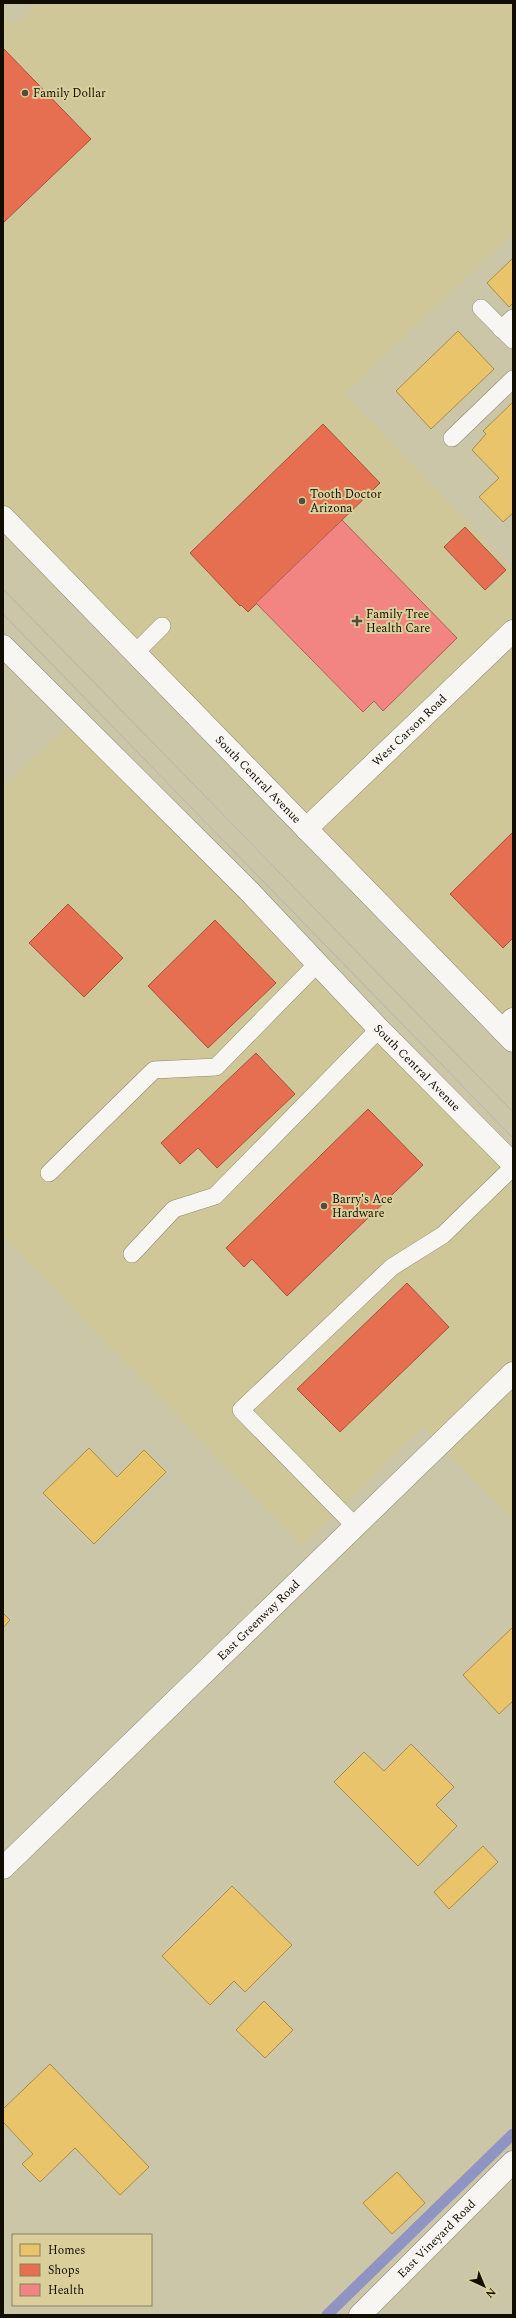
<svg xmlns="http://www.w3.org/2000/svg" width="516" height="2318" viewBox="0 0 516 2318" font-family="Spectral,serif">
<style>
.built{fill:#d0c799}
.homes{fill:#e9c46a;stroke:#a88d4a}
.shops{fill:#e76f51;stroke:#a75239}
.health{fill:#f28482;stroke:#ae605b}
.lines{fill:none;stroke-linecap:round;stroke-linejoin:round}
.stream{stroke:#9094c3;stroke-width:11}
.lane-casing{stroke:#8d8871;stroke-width:18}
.street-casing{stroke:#8d8871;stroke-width:23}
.secondary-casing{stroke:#8d8871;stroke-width:23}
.lane{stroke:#f7f6f2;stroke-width:17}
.street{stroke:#f7f6f2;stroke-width:22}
.secondary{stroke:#f7f6f2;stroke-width:22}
.tram{stroke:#b6b4ad;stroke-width:1}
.poi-dot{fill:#524e3b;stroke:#dacf9b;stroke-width:1.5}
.labels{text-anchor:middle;stroke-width:4;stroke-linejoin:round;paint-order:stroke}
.poi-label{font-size:12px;fill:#110d00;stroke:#dacf9b;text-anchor:start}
.street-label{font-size:12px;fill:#110d00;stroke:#dacf9b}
</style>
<rect width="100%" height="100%" fill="#ccc6a9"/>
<!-- built -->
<g class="built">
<polygon points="38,3 513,3 513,233 345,394 513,570 513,1050 3,523 3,13 15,25"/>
<polygon points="70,723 513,1180 513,1520 423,1427 302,1546 3,1236 3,787"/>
</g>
<!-- homes -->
<g class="homes">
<polygon points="513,258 513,303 509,307 487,283"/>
<polygon points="458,331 494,369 431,429 396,391"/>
<polygon points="513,402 513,513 503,522 479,497 499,478 472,450 486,434 483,431"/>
<polygon points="89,1448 117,1477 144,1450 166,1472 94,1544 43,1493"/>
<polygon points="3,1613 10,1620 3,1628"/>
<polygon points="513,1627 513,1701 499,1714 463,1675"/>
<polygon points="411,1744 454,1787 436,1805 457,1826 418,1866 334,1782 364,1752 384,1771"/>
<polygon points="483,1846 498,1862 449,1909 434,1892"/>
<polygon points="232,1886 292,1945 245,1992 234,1981 210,2005 162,1956"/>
<polygon points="264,2001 293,2030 265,2058 236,2030"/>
<polygon points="50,2064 149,2167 120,2195 75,2148 40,2182 22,2164 33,2154 3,2122 3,2109"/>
<polygon points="397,2172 425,2203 392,2234 363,2203"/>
</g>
<!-- shops -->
<g class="shops">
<polygon points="3,48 91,139 3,223"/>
<polygon points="323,424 380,483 248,612 241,605 240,606 190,553"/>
<polygon points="465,527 506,570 485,590 444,547"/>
<polygon points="513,832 513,938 503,948 450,894"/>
<polygon points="68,904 123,958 84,997 29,943"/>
<polygon points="215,920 276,983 208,1048 148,986"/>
<polygon points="256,1053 295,1094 217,1168 198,1148 180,1164 161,1143"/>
<polygon points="368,1109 423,1165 287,1296 252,1259 244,1267 226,1248"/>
<polygon points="407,1283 449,1327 340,1432 297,1389"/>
</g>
<!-- health -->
<polygon class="health" points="342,520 457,638 383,711 374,701 363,712 256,603"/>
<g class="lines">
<!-- stream -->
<polyline class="stream" points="327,2315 513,2134"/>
<defs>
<g id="lane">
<polyline points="481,308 513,340"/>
<polyline points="501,329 513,318"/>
<polyline points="452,438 513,379"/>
<polyline points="135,653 162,626"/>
<polyline points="49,1173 154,1070 216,1067 317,964"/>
<polyline points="132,1254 174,1209 215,1196 379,1029"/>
<polyline points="355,1526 241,1410 392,1267 443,1235 513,1167"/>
</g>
<g id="street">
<path id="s1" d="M306,829L513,631"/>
<polyline points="502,1030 513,1019"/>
<path id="s2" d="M3,1868L513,1373"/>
<path id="s3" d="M360,2315L513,2162"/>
</g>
<g id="secondary">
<path id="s4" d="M3,517L513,1041"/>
<path id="s5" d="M3,646L248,890L379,1029L513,1164"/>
</g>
</defs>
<!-- lane casing -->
<use href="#lane" class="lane-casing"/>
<!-- street casing -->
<use href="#street" class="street-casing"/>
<!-- secondary casing -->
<use href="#secondary" class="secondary-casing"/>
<!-- lane -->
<use href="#lane" class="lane"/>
<!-- street -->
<use href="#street" class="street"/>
<!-- secondary -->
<use href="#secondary" class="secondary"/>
<!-- tram -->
<g class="tram">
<polyline points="3,589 513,1112"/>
<polyline points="3,614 513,1138"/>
</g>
</g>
<!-- markers -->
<g class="poi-dot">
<circle cx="25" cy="93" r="4"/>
<circle cx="302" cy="501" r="4"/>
<path d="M355 615h4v4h4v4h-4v4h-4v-4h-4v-4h4z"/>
<circle cx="324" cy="1206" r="4"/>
</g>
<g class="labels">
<!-- poi labels -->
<g class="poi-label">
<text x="33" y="97">Family Dollar</text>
<text x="310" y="498">Tooth Doctor<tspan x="310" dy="14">Arizona</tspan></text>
<text x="366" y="618">Family Tree<tspan x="366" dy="14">Health Care</tspan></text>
<text x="332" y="1203">Barry's Ace<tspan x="332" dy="14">Hardware</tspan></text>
</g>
<!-- street labels -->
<g class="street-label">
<text dy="4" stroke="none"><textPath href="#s1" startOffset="143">West Carson Road</textPath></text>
<text dy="4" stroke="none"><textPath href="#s4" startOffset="366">South Central Avenue</textPath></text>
<text dy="4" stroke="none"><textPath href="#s5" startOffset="591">South Central Avenue</textPath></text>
<text dy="4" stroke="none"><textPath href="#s2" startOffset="356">East Greenway Road</textPath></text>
<text dy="4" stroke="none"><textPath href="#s3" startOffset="108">East Vineyard Road</textPath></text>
</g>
</g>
<!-- border -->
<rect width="516" height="2318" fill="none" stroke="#110d00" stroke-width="8"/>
<!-- legend -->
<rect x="12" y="2234" width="140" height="72" fill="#dacf9b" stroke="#8a815d"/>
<rect x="20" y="2244" width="20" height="12" fill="#e9c46a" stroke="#8a815d"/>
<text x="48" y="2254" font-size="12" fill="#110d00">Homes</text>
<rect x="20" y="2264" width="20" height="12" fill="#e76f51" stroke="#8a815d"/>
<text x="48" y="2274" font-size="12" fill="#110d00">Shops</text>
<rect x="20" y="2284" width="20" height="12" fill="#f28482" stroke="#8a815d"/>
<text x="48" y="2294" font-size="12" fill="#110d00">Health</text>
<!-- north arrow -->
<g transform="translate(484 2286) rotate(136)" stroke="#dacf9b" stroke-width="3" paint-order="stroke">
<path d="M0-3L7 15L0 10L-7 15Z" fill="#110d00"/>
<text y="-6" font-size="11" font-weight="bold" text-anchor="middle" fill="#110d00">N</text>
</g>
</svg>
